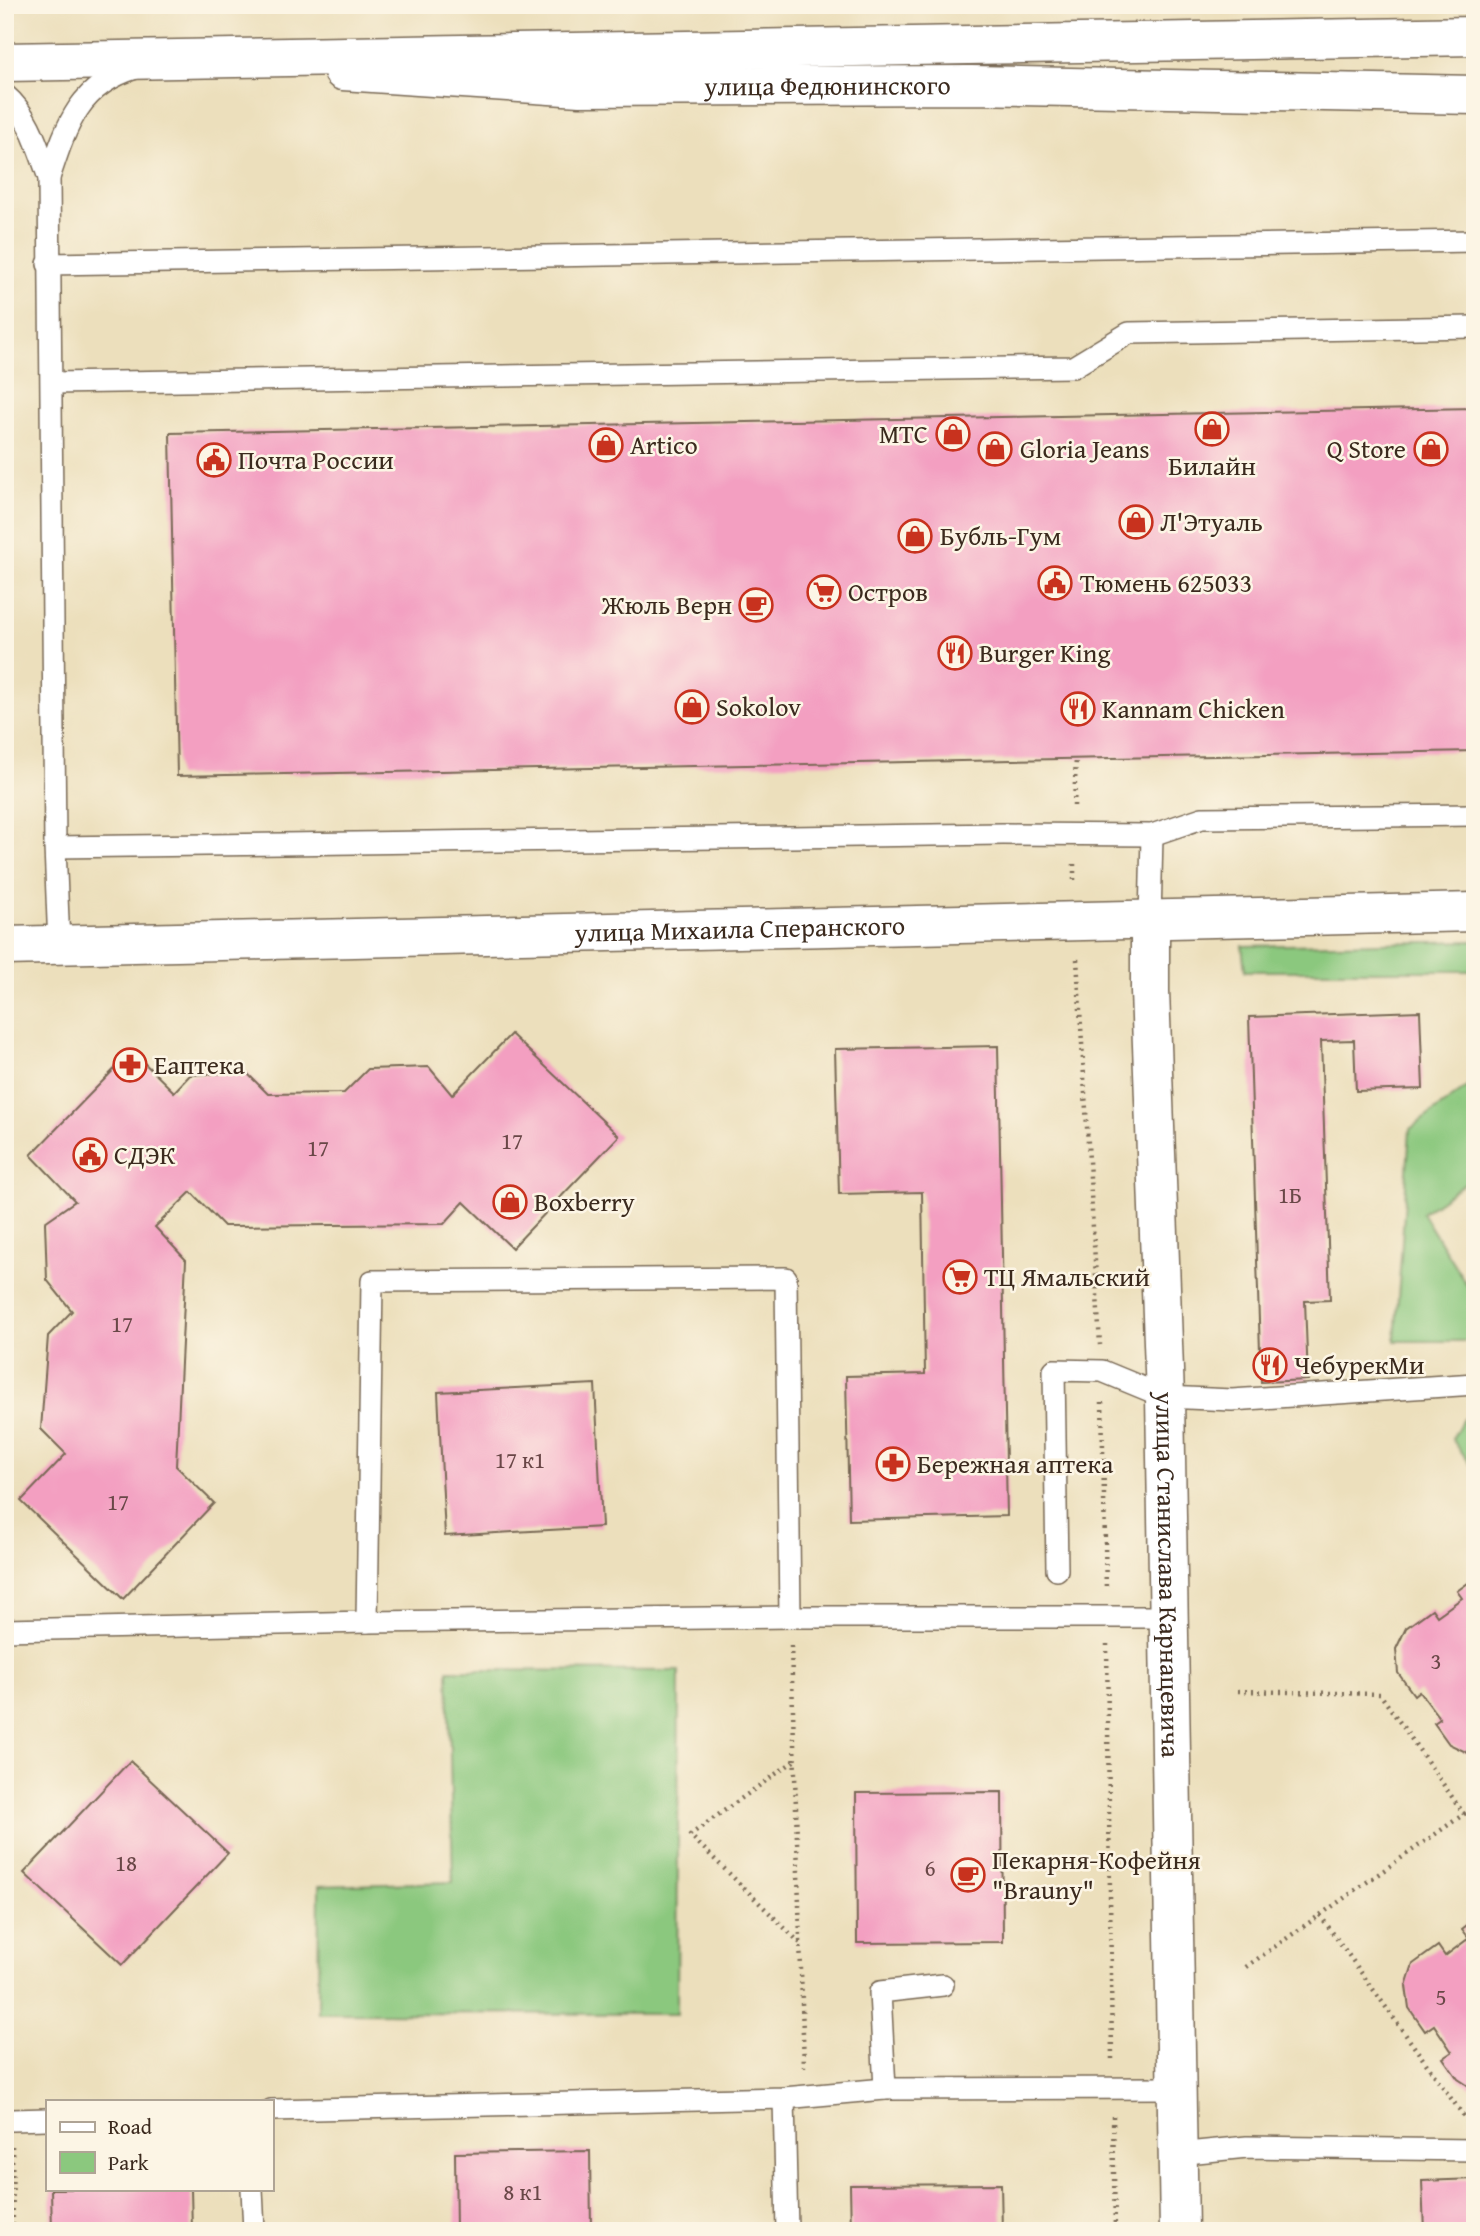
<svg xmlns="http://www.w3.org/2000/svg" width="1480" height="2236" viewBox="0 0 1480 2236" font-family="'Gentium Book Plus',serif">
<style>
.green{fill:#8bc87e;stroke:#63794e;stroke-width:2}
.building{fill:#f39fc1}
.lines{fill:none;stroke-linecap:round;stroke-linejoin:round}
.lane-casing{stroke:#796955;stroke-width:24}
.street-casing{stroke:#796955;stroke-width:41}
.secondary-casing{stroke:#796955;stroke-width:41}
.highway-casing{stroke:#796955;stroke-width:41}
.path{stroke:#796955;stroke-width:4.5;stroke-dasharray:2 5;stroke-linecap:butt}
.lane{stroke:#fff;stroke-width:21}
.street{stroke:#fff;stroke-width:38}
.secondary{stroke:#fff;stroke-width:38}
.highway{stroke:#fff;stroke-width:38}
.labels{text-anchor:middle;stroke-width:5;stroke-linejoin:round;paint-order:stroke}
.number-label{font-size:23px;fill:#694747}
.street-label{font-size:26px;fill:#3b2a1e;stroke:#fcf5e5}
.poi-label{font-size:26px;fill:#3b2a1e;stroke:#fcf5e5;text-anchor:start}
</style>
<rect width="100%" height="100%" fill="#fcf5e5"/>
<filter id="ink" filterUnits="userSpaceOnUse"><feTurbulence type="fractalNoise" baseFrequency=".0143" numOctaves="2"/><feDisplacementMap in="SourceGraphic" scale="14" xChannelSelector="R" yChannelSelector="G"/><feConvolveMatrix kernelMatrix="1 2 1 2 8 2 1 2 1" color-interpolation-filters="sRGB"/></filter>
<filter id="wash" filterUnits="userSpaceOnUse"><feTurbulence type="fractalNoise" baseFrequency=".00686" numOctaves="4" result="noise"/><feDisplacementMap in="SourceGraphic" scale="28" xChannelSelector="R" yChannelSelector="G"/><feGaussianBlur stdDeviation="1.57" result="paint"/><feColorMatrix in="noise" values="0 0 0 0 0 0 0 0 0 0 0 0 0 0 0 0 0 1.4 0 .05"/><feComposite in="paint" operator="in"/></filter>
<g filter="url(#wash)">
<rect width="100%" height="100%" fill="#ecdfbc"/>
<!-- green -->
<g class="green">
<polygon points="1475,941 1475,971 1245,971 1242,946"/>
<polygon points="1475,1081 1475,1176 1422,1213 1475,1298 1475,1341 1395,1341 1410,1129"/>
<polygon points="1475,1418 1475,1470 1452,1439 1463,1419"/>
<polygon points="448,1670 679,1671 677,2014 318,2013 319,1886 453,1882"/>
</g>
<g id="blocks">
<!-- building -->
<g class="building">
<polygon points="1475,408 1475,751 177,776 170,433"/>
<polygon points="1420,1011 1423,1089 1356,1091 1354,1040 1321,1041 1330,1300 1305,1301 1308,1380 1261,1382 1249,1017"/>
<polygon points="511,1034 619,1136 512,1248 464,1202 444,1224 224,1226 191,1192 155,1227 186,1260 176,1466 214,1503 123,1599 21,1501 66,1454 41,1429 48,1336 72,1311 47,1280 45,1222 75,1201 31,1155 132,1051 174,1092 190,1075 246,1072 268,1094 344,1093 368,1069 429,1067 452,1095"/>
<polygon points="998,1046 1007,1516 849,1520 846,1376 925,1374 922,1192 839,1194 835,1049"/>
<polygon points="595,1384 602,1527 445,1536 438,1392"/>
<polygon points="1475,1578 1475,1754 1470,1754 1449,1744 1434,1723 1440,1719 1419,1691 1414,1695 1398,1673 1396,1649 1406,1628 1432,1609 1437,1616 1462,1598 1457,1591"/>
<polygon points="130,1761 228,1853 122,1965 24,1873"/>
<polygon points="1002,1792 1003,1942 857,1943 856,1793"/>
<polygon points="1475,1919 1475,2090 1458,2079 1443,2058 1452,2052 1434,2025 1425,2031 1409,2008 1406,1986 1413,1964 1438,1946 1445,1956 1469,1938 1462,1929"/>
<polygon points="590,2151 591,2231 456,2231 455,2153"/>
<polygon points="1475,2179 1475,2231 1424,2231 1422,2181"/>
<polygon points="1001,2184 1002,2231 851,2231 850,2185"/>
<polygon points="51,2189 191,2189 192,2231 52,2231"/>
</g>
</g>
</g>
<g filter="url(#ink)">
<use href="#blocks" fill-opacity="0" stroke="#796955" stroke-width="2"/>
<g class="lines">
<defs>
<g id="lane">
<path d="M5,95C30,116 38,148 49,178"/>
<polyline points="48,264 1475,241"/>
<polyline points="52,383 1073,367 1129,333 1475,327"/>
<polyline points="55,847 1003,834 1152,835 1202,818 1475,815"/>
<polyline points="1150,921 1152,835"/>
<path d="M59,945L55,847L49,178C66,127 78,85 136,68"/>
<polyline points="1057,1570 1054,1370 1102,1371 1165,1397 1232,1400 1475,1384"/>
<polyline points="367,1622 790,1617"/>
<polyline points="5,1630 367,1622 372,1281 786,1278 790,1617 1168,1617"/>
<polyline points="885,2089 880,1992 943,1985"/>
<polyline points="784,2098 787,2231"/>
<polyline points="271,2110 784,2098 885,2089 1176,2088"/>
<polyline points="12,2120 47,2119"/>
<polyline points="1177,2154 1247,2147 1475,2150"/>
<polyline points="252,2189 254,2231"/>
</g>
<g id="street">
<path id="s1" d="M1150,921V991L1165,1397L1179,2231"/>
<path id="s2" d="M5,946L1475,912"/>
</g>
<g id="secondary">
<path id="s3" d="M343,71L580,87L971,85L1475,95"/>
</g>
<polyline id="highway" points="5,62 1475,36"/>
</defs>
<!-- lane casing -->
<use href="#lane" class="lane-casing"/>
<!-- street casing -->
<use href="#street" class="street-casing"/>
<!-- secondary casing -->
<use href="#secondary" class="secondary-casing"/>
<!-- highway casing -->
<use href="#highway" class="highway-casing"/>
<!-- path -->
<g class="path">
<polyline points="1074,806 1076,758"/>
<polyline points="1074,864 1074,883"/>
<polyline points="1077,959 1100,1345"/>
<polyline points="1102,1402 1106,1590"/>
<polyline points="1107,1644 1112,2059"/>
<polyline points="791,1646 804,2067"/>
<polyline points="1238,1691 1380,1694 1464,1814 1243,1969"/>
<polyline points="794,1761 690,1835 800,1943"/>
<polyline points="1464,1814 1475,1807"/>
<polyline points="1320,1915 1468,2122"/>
<polyline points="5,2048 9,2092"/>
<polyline points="1113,2116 1115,2231"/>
<polyline points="12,2146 13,2231"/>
</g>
<!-- lane -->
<use href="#lane" class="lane"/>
<!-- street -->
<use href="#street" class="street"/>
<!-- secondary -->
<use href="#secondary" class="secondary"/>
<!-- highway -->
<use href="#highway" class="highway"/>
</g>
</g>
<!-- icons -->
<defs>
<symbol id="shop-ring" viewBox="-11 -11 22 22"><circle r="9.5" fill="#fcf5e5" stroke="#c8321e" stroke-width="1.5"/><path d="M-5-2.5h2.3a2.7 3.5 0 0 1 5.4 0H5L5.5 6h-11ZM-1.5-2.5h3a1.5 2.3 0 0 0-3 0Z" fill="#c8321e"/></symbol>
<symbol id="civic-ring" viewBox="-11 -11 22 22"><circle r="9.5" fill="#fcf5e5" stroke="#c8321e" stroke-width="1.5"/><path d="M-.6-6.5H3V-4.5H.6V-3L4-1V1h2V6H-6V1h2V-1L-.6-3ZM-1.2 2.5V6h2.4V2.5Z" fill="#c8321e"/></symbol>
<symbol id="supermarket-ring" viewBox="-11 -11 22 22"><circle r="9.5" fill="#fcf5e5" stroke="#c8321e" stroke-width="1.5"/><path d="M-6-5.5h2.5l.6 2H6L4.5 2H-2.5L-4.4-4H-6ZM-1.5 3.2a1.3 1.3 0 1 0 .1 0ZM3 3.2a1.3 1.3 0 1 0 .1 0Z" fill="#c8321e"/></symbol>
<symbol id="cafe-ring" viewBox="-11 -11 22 22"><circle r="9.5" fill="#fcf5e5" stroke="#c8321e" stroke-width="1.5"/><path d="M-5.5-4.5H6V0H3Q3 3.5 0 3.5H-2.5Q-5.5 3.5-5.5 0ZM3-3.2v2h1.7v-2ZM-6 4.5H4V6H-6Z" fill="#c8321e"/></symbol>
<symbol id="restaurant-ring" viewBox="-11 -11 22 22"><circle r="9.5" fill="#fcf5e5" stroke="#c8321e" stroke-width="1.5"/><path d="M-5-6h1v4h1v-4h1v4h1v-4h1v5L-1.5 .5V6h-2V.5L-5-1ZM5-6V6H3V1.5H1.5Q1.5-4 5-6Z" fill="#c8321e"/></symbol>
<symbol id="pharmacy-ring" viewBox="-11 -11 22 22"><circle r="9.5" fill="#fcf5e5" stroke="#c8321e" stroke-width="1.5"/><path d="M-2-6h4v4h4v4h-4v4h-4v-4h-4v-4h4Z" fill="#c8321e"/></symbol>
</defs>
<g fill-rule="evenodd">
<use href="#shop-ring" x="1193" y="410" width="38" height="38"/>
<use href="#shop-ring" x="934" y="415" width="38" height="38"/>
<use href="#shop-ring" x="587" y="426" width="38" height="38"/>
<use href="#shop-ring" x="976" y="430" width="38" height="38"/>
<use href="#shop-ring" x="1412" y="430" width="38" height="38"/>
<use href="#civic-ring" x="195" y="441" width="38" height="38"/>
<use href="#shop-ring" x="1117" y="503" width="38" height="38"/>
<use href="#shop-ring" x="896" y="517" width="38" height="38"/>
<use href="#civic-ring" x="1036" y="564" width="38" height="38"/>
<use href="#supermarket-ring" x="805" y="573" width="38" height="38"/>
<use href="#cafe-ring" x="737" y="586" width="38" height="38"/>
<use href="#restaurant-ring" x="936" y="634" width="38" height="38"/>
<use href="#shop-ring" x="673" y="688" width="38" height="38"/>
<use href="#restaurant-ring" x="1059" y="690" width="38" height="38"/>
<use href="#pharmacy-ring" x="111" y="1046" width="38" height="38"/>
<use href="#civic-ring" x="71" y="1136" width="38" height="38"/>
<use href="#shop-ring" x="491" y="1183" width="38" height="38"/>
<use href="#supermarket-ring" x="941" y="1258" width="38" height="38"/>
<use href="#restaurant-ring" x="1251" y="1346" width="38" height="38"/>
<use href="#pharmacy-ring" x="874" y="1445" width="38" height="38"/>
<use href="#cafe-ring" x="949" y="1856" width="38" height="38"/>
</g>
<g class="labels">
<!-- number labels -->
<g class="number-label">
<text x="512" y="1149">17</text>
<text x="318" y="1156">17</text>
<text x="1290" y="1203">1Б</text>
<text x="122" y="1332">17</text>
<text x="520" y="1468">17 к1</text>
<text x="118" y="1510">17</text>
<text x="1436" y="1669">3</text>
<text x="126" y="1871">18</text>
<text x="930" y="1876">6</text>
<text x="1441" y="2005">5</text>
<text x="523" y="2200">8 к1</text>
</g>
<!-- street labels -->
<g class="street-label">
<text dy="9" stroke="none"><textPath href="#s3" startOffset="485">улица Федюнинского</textPath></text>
<text dy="9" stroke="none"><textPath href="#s2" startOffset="735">улица Михаила Сперанского</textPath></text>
<text dy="9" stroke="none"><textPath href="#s1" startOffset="654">улица Станислава Карнацевича</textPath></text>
</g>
<!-- poi labels -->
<g class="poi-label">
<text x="928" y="443" text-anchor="end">МТС</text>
<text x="630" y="454">Artico</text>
<text x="1020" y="458">Gloria Jeans</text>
<text x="1406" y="458" text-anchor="end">Q Store</text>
<text x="238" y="469">Почта России</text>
<text x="1212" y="475" text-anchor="middle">Билайн</text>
<text x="1160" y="531">Л'Этуаль</text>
<text x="940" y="545">Бубль-Гум</text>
<text x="1080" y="592">Тюмень 625033</text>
<text x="848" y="601">Остров</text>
<text x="732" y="614" text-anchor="end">Жюль Верн</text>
<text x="979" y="662">Burger King</text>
<text x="716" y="716">Sokolov</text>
<text x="1102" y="718">Kannam Chicken</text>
<text x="154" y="1074">Еаптека</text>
<text x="114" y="1164">СДЭК</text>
<text x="534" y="1211">Boxberry</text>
<text x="984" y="1286">ТЦ Ямальский</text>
<text x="1294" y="1374">ЧебурекМи</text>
<text x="917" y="1473">Бережная аптека</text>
<text x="992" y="1869">Пекарня-Кофейня<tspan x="992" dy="30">"Brauny"</tspan></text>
</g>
</g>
<!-- margin -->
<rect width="1480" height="2236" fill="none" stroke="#fcf5e5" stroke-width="28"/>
<!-- legend -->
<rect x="46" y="2100" width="228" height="91" fill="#fcf5e5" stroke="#afa495" stroke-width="2"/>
<rect x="60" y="2122" width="35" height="10" fill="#ffffff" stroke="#afa495" stroke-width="2"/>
<text x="108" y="2134" font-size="21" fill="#3b2a1e">Road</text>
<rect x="60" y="2152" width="35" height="21" fill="#8bc87e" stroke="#afa495" stroke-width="2"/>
<text x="108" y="2170" font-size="21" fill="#3b2a1e">Park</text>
</svg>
